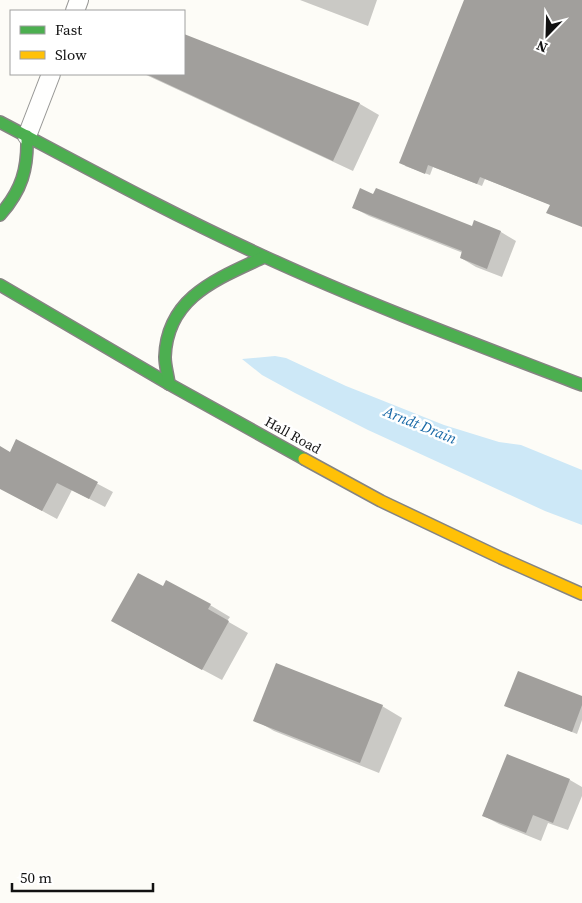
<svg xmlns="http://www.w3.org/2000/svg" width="582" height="903" viewBox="0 0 582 903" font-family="'Source Serif 4',serif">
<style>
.water{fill:#cde8f7}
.shadow{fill:#0003}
.building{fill:#a19f9c}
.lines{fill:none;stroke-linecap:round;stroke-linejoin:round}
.street-casing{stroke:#979795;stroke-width:20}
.fast-casing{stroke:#858482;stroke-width:14}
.slow-casing{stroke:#858482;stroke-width:14}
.street{stroke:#fffffe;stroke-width:18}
.fast{stroke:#4caf50;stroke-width:11}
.slow{stroke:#ffc107;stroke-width:11}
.labels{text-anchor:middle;stroke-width:5;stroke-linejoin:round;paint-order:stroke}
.street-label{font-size:14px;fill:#111;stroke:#fff}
.water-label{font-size:15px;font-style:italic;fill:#1768a6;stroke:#fff}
</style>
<rect width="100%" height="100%" fill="#fdfcf7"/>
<!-- water -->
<polygon class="water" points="275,356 286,358 346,386 444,425 499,442 521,445 582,470 582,525 545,511 368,430 295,393 262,375 242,359"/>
<!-- shadow -->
<g class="shadow">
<polygon points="300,0 377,0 368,26"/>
<polygon points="465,0 582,0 582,226 551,205 485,179 482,186 433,167 430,175 405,166"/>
<polygon points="184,36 360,104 379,115 353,171 144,74 184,74"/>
<polygon points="374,195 473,227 475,222 501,232 516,241 502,277 476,267 461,258 463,253 369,216 354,208"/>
<polygon points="17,441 113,492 105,507 72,490 57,519 0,488 0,451 10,453"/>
<polygon points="163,588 210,605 230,617 227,621 248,633 222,680 132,632"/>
<polygon points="582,698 582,720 577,734 506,706"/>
<polygon points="382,706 402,718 379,773 274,731 255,720"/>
<polygon points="570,780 582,787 582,796 568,830 548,823 541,841 499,824 484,816"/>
</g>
<!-- building -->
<g class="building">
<polygon points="464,0 582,0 582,227 546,213 550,205 480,177 477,184 428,165 425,174 399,163"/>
<polygon points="184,34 360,103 333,161 146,74 184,74"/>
<polygon points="360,188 373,194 376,188 472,226 474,220 501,231 487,269 460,258 462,251 352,208"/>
<polygon points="16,439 98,482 89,499 57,483 42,511 0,489 0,446 10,452"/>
<polygon points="138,573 163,586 166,580 211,604 208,609 229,621 202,670 111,621"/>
<polygon points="276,663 383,705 360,763 253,721"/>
<polygon points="518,671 582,696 582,705 572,732 504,706"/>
<polygon points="507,754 570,779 553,823 533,815 526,833 482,816"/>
</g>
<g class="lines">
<defs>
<g id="street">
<polyline points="75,11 79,0"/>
<polyline points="27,136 51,74"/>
</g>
<g id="fast">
<path d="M0,122C87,168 173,215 263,256C367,304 475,344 582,385"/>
<path d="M0,215C22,190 28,169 27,136"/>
<polyline points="0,285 169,384 304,459"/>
<path d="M169,384C168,375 165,366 165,357C167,297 217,279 264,257"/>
</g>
<polyline id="slow" points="304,459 381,501 501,558 582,594"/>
</defs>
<!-- street casing -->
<use href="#street" class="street-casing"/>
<!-- fast casing -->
<use href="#fast" class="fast-casing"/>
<!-- slow casing -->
<use href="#slow" class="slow-casing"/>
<!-- street -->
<use href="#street" class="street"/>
<!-- fast -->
<use href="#fast" class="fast"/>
<!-- slow -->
<use href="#slow" class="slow"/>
</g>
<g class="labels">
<!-- street labels -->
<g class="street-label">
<text transform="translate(293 435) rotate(29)" y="5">Hall Road</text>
</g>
<!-- water labels -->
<g class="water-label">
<text transform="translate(420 425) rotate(22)" y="5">Arndt Drain</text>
</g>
</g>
<!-- legend -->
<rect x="10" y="10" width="175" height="65" fill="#ffffff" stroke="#a0a0a0"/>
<rect x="20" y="26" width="25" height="8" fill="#4caf50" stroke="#a0a0a0"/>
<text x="55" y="35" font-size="15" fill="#111111">Fast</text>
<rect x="20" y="51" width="25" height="8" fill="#ffc107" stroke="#a0a0a0"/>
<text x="55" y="60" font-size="15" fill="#111111">Slow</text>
<!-- north arrow -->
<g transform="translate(547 35) rotate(203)" stroke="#ffffff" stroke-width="4" paint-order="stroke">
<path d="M0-4L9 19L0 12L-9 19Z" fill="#111111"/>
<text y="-8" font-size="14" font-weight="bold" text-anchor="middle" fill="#111111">N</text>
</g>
<!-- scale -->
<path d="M12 883v8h141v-8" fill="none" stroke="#111111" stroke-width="2.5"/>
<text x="20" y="883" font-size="15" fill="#111111" stroke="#ffffff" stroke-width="4" paint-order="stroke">50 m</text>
</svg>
